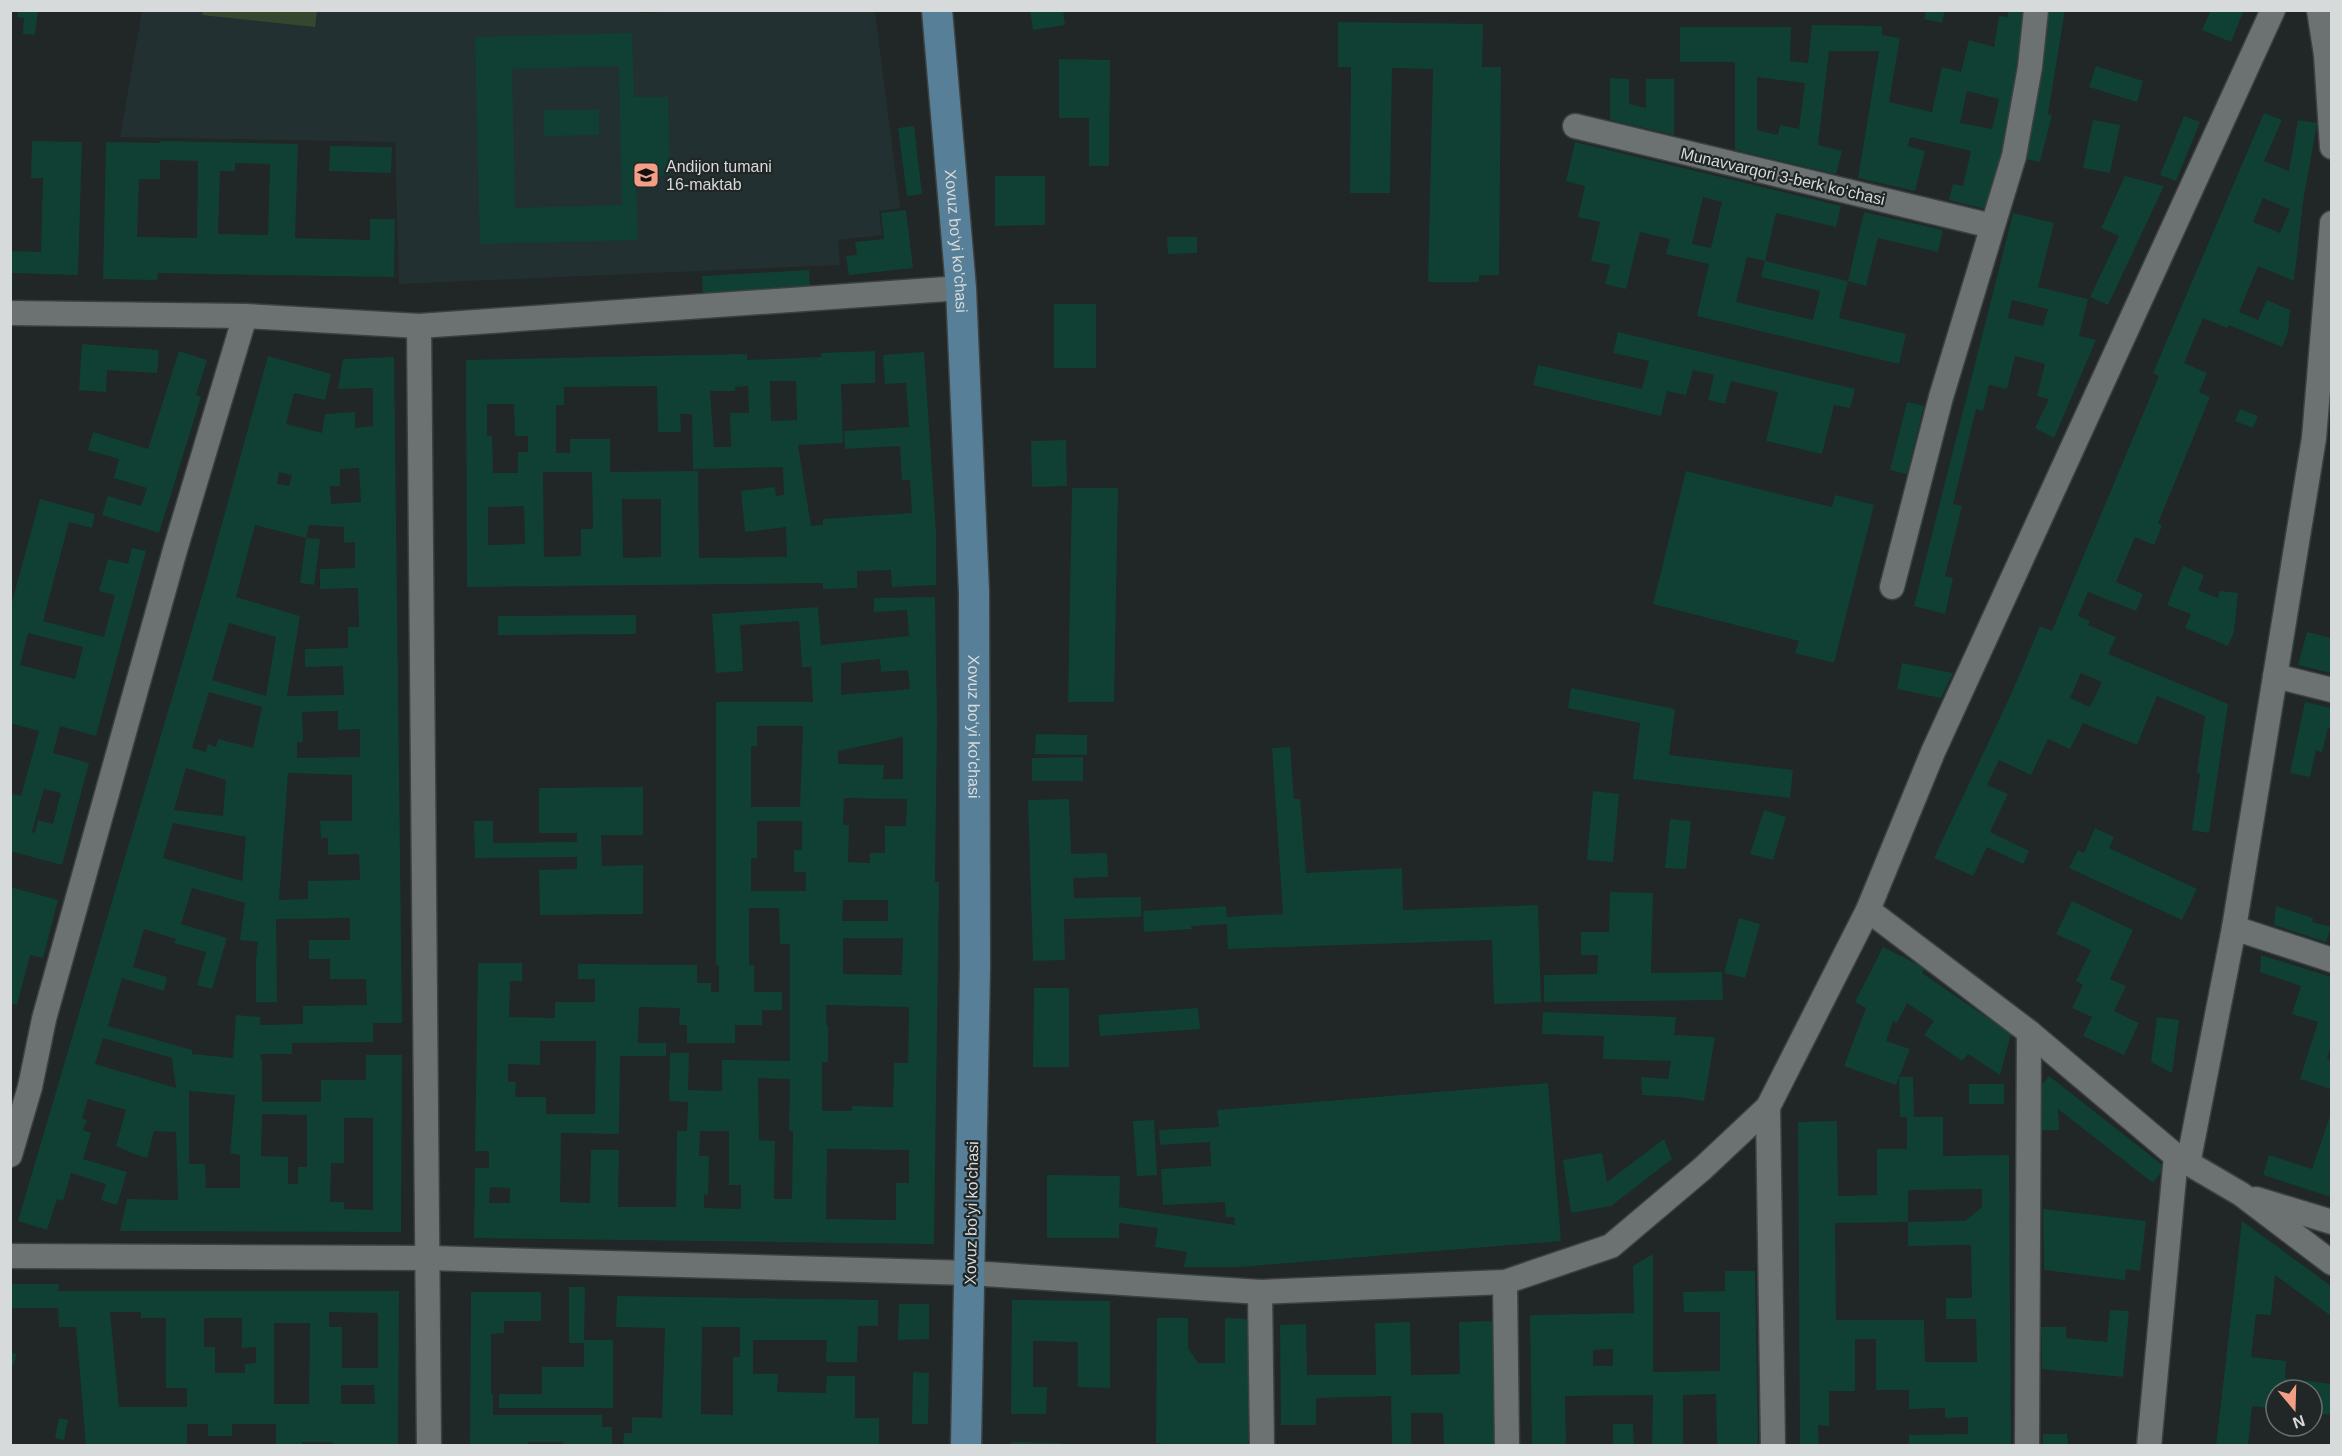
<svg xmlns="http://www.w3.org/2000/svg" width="2342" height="1456" viewBox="0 0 2342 1456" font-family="Helvetica,sans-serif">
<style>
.built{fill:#233031}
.green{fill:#35482f}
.building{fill:#0f4033;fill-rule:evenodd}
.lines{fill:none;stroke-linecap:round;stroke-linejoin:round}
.minor-casing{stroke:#3c4040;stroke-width:27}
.major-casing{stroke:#3c4040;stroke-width:33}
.minor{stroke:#6c7172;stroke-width:24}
.major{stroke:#577f98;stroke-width:30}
.labels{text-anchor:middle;stroke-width:4.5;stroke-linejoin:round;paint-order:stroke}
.poi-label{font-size:16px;fill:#d7dada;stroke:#212626;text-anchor:start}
.street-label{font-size:16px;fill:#d7dada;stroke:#212626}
</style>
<rect width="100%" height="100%" fill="#212626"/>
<!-- built -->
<polygon class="built" points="641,10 642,13 692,10 875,11 900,208 879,211 882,235 838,240 840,265 399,284 395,142 120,137 142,11"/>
<!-- green -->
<polygon class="green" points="203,10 317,10 317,11 315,27 202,15"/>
<!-- building -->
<g class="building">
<polygon points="18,10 38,10 35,35 23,34 24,18 17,17"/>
<polygon points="1030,10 1063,10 1065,25 1033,30"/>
<polygon points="1926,10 1945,10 1942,23 1924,19"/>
<path d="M2008,10H2030L2002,157L1989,210L1949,200L1953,184L1963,186L1971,151L1910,137L1908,146L1925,151L1915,191L1858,178L1879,51H1829L1818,145L1842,151L1836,174L1735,150V62H1680V27H1791L1790,61L1808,63L1812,25L1882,26V35L1900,38L1889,102L1932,112L1942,67L1961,72L1969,40L1994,47L1999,16L2008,17ZM1757,77L1805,83L1799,129L1780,125L1778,135L1757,130ZM1967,91L1999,99L1992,129L1960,123Z"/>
<polygon points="2046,10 2065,10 2048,114 2052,115 2040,162 2021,158"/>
<polygon points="2211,10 2244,10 2231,42 2202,30"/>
<polygon points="1338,22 1483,24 1482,67 1501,67 1499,275 1479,275 1479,282 1428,282 1433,69 1392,68 1390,193 1350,193 1351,67 1338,67"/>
<path d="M632,33L634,97H668L670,175L636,176L638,240L480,244L475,37ZM619,66L622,205L515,208L512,69Z"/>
<polygon points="1059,59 1110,60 1109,166 1089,166 1089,118 1059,118"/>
<polygon points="2096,66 2143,81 2137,102 2089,87"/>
<polygon points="1610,78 1629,79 1629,104 1646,108 1646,79 1674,79 1674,135 1610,120"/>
<polygon points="544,110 599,110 599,135 544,136"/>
<path d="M2264,113L2282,120L2264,161L2289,171L2298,120L2317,123L2303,202L2294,281L2258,266L2239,312L2258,320L2267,300L2290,310L2288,332L2282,347L2229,325L2227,328L2203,318L2184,363L2207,373L2199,392L2210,397L2158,523L2162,526L2154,545L2135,537L2116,582L2143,594L2136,611L2088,592L2078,616L2090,621L2088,625L2116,637L2108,654L2228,704L2209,833L2192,830L2200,774L2197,773L2205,716L2157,696L2137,745L2083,723L2070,749L2048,739L2031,775L1999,760L1987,785L2008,794L1990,832L2029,851L2023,864L1987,847L1973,876L1934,858L2013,690L2040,626L2052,631L2159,376L2153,373ZM2263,198L2290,209L2280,233L2253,222ZM2081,673L2102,682L2090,707L2070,698Z"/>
<polygon points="2184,116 2200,122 2176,181 2160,175"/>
<polygon points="2093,120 2120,125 2110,173 2083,168"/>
<polygon points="914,126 922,194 907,196 898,128"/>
<polygon points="32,141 82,142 78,275 10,273 10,251 41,252 43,178 31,178"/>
<path d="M161,141L298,144L295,238L370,240V219H395L394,277L158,273L157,280L103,279L106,142L160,143ZM160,160L198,161L197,238L137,237L139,179H160ZM235,163L270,164L268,235L218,234L220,171H235Z"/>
<path d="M1575,142L1841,206L1836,227L1776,213L1765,261L1848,281L1839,318L1906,334L1899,364L1697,316L1709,264L1666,254L1670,239L1640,232L1626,289L1605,284L1610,265L1591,261L1600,222L1578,217L1585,186L1566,181ZM1703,197L1722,202L1711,248L1692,244ZM1747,257L1765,261L1761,277L1820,291L1813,320L1736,302Z"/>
<polygon points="330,146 392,147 391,173 329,171"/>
<polygon points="995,176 1045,176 1045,225 995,226"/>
<polygon points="2125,176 2164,186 2108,305 2090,297 2119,236 2101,228"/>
<polygon points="906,210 913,268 849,275 846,256 857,255 855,242 884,239 881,213"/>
<polygon points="1864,212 1943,230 1938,252 1878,238 1866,286 1848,281"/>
<path d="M2013,213L2054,223L2038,287L2088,299L2079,336L2096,340L2054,438L2035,428L2049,399L2037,396L2045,364L2015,356L2007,389L1989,385L1983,411L1976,409L1953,504L1962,506L1945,576L1953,578L1945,614L1914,606ZM2012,300L2048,309L2043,326L2008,318Z"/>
<polygon points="1167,237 1197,237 1197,253 1168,254"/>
<polygon points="809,270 810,289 703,295 702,276"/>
<rect x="1054" y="304" width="42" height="64"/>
<polygon points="1618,332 1855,389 1850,408 1834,405 1822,454 1766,441 1778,392 1731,381 1725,404 1708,400 1714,375 1693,370 1686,395 1667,391 1661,416 1533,385 1538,365 1642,389 1649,361 1613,353"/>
<polygon points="82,344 159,350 157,373 107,370 106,392 79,390"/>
<polygon points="179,351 207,360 196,395 201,397 159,533 102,515 108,496 141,506 147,488 114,478 119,459 88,450 93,432 148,449"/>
<path d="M875,351V383L841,384L843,443L798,445L811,526L823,525V519L912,513L910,480H902L900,446L845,449L844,431L909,427L906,383L885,384L883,355L924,352L936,531V585L892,587L891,570L857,571V588L823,589V583L467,587L466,360L747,354V360L821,357V353ZM770,381H796L797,420L771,421ZM657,386L658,432H681L680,414H692L693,469L783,467L784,495L776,496L775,487L741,491L745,532L786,527L787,557L699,558L698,471L610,472V439H570V453H556V405H564V387ZM748,386L749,413H730L731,447H714L710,391H735V387ZM487,404H514L515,436H528V452H518V473H493L492,436H487ZM543,472H592L593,529H581V556L544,557ZM622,499H661V557L623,558ZM524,506L525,544L488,545V507Z"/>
<path d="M268,356L331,374L325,400L294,393L286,424L322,433L325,414L355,412V428L373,426V388L338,389L343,359L394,357L402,1023H373V1042L292,1043V1054H260L262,1061V1102H321V1080H366V1055H402L401,1232L120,1231L127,1199L178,1200L176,1132L154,1131L147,1158L134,1154L116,1146L126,1110L88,1099L82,1118L87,1120L83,1130L91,1133L83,1159L127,1172L117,1205L101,1200L106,1184L71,1173L63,1201L57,1199L47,1230L18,1221L204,589ZM359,468L361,502L331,504L330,486H340V469ZM279,472L292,475L289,486L277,484ZM255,525L306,538L300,583L314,585L320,539L306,538L309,525L344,527V543L355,542V568L320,569V589L358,588L359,627H348V648L305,649V667L343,666L344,695L287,696L300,616L236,597ZM229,623L276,637L266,696L212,680ZM209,692L262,707L253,748L218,739L216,747L208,744L206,752L192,748ZM338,711V730L360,729V757L297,758V742H303L302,712ZM186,768L226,780L223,816L174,810ZM288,773L352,775V821H320L321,838H328V855L359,854L360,880L308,881V899L279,900ZM173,823L246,837L242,881L163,858ZM192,888L245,903L240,940L258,942L256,960V1002H277L276,919L350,918V940H309V959H330V979H366L367,1005L303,1006V1024L260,1025V1017L236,1015L233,1058L192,1054V1050L108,1026L122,978L164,991L167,977L133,967L144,929L176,939L174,943L206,952L197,985L212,989L227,938L181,924ZM103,1038L172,1058L176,1088L95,1064ZM189,1091L235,1095L230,1153L240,1155V1188H206L205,1164H189ZM262,1114L307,1115V1167H298V1184H288V1157L261,1156ZM344,1118H373V1210L344,1209V1202H330L331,1163H344Z"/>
<polygon points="1907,402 1924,406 1907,474 1890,470"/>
<polygon points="2240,409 2258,416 2253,428 2235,421"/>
<polygon points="1066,440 1067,486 1032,487 1031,441"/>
<polygon points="1686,471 1832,507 1835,495 1874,505 1834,663 1795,653 1799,641 1653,604"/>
<polygon points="1072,488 1118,488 1114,702 1068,702"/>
<path d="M40,499L95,514L92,528L69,522L43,621L104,637L115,595L99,591L108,559L128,564L132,548L146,551L96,736L60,726L53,753L89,763L62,865L10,851V793L21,796L39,731L10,723V609ZM28,633L83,647L75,679L20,665ZM44,789L61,793L53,824L38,820L35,833L32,832Z"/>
<polygon points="2183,566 2204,575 2198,590 2218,598 2219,591 2238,593 2234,632 2228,646 2185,628 2191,614 2167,605"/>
<path d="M935,597L937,721L935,882H939L934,1244L474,1238L475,1168H489V1151H475L478,963H522V981H510L509,1017L555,1018V1002H595V979H578V964L697,965V983H711V992H719V965H716V702H813L811,667H802L799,621L740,625L743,671L716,673L712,614L818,607L821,645L909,636L907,610L874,612V598ZM880,659L881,672L908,670L910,689L841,695V663ZM757,726H803L800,807H751V746H757ZM903,737V779H883L884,765L838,764V751ZM844,798L907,799L906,826H885V853H870V863L848,862L849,825H843ZM757,821H802V850H794V872H806V891H751V858H757ZM843,900H888V921H842ZM749,908H779L780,944H790V1061L722,1060V1091L688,1090L689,1053H670L669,1101L688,1102L687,1131H677L676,1207H618L619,1150H591L590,1203L560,1202L561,1133L619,1134L620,1056H666V1043H638L639,1007L680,1008L679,1025H687V1043H735V1025H762V1010H782V992H754V965H749ZM843,938H903L902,975L843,974ZM826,1005L909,1007L908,1063H894L893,1107L852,1106V1111H822V1062H828V1025H826ZM540,1041H596L595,1114H546V1097H515L516,1082H508V1064L540,1065ZM758,1078L790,1079L789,1131H793L792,1199H774L775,1141L759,1140ZM700,1131H729V1185H741V1209L704,1208V1194L708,1195L709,1156H699ZM827,1149L909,1150V1183H896V1220L826,1219ZM490,1187L510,1188V1203H489Z"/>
<polygon points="636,615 636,634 498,635 498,616"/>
<polygon points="2307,632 2331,638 2331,673 2298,665"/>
<polygon points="1902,663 1953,673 1941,698 1897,689"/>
<polygon points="1571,688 1675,709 1669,755 1793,770 1790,798 1633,779 1640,723 1568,708"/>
<polygon points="2305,702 2331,708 2331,729 2328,728 2322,752 2316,750 2310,777 2290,773"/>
<polygon points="1036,734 1087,735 1087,755 1035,754"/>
<polygon points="1290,747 1294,799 1300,799 1306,873 1402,868 1403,910 1538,905 1541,1002 1494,1004 1492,940 1228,949 1227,924 1191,926 1192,929 1144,932 1143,911 1226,906 1227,917 1283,914 1272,748"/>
<polygon points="1083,757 1083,781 1032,781 1032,758"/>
<polygon points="643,787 643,835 601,835 602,866 643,865 643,914 540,915 539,870 577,869 577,857 475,858 474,821 493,821 493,843 577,842 577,833 539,833 539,788"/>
<polygon points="1593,791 1619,794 1613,862 1587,860"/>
<polygon points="1069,799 1071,854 1107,853 1108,877 1073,878 1074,898 1141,897 1141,917 1064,919 1065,960 1033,961 1028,800"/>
<polygon points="1764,810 1786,817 1773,860 1750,854"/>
<polygon points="1670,819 1691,821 1686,869 1665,868"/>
<polygon points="2095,828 2114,837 2109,848 2197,889 2182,920 2069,868 2078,850 2084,853"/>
<polygon points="10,887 58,900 43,958 30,955 17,1005 10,1003"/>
<polygon points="1610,892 1653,893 1651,973 1722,972 1723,1000 1544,1002 1544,975 1597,974 1598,955 1581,955 1581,932 1609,932"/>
<polygon points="2072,901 2133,930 2110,979 2126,986 2114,1011 2139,1023 2124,1055 2083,1036 2092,1017 2072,1008 2083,985 2076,981 2091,950 2056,934"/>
<polygon points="2276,906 2313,918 2312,922 2331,927 2326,942 2274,925"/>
<polygon points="1739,918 1760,924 1745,978 1724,973"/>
<path d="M1883,947L1925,968L1922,973L2011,1034L2000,1075L1968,1054L1962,1061L1924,1035L1934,1021L1907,1003L1897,1023L1893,1021L1886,1041L1910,1049L1899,1077H1913L1914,1117H1943V1156L2009,1155L2011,1446H1909V1435L1968,1434V1417L1945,1418V1408L1909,1409V1390H1876V1339H1855V1391H1829V1426L1818,1425L1819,1446H1800L1798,1122L1837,1121L1838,1196L1877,1195V1149H1907V1117H1900L1899,1077L1896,1085L1844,1066L1866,1008L1855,1002ZM1982,1189V1207L1965,1221L1908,1222V1246L1971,1245L1972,1298H1946V1319H1976L1977,1362H1925L1924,1320H1836L1835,1223L1908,1222V1190Z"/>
<polygon points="2261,955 2331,977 2331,1046 2327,1059 2331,1060 2331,1089 2300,1079 2318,1022 2292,1014 2301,986 2260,972"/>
<polygon points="1034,988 1069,988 1069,1067 1033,1067"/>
<polygon points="1198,1008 1200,1029 1100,1036 1098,1015"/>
<polygon points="1543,1012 1676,1017 1674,1035 1715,1037 1704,1101 1679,1097 1642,1095 1641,1077 1668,1079 1671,1061 1603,1059 1604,1036 1542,1034"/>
<polygon points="2157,1017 2179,1020 2172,1073 2151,1062"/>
<polygon points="2049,1076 2165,1167 2153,1183 2058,1109 2059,1130 2037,1130 2036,1092"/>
<polygon points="1548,1083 1561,1241 1239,1267 1184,1267 1187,1252 1155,1247 1158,1228 1119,1223 1119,1238 1047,1238 1047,1175 1120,1176 1119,1207 1235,1225 1234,1217 1226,1217 1225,1202 1163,1205 1161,1169 1211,1166 1210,1142 1160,1145 1159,1130 1219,1127 1217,1110"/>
<rect x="1969" y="1084" width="35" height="20"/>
<polygon points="2331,1113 2331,1197 2263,1175 2269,1155 2312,1169"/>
<polygon points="1154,1120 1157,1175 1137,1176 1133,1121"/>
<polygon points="1664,1139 1672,1159 1611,1206 1571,1213 1563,1160 1602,1153 1607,1182"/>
<polygon points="2043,1209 2146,1221 2140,1271 2126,1269 2125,1280 2044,1270"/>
<polygon points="2242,1221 2331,1286 2331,1316 2275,1275 2271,1315 2256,1314 2251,1357 2286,1361 2285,1378 2331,1384 2331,1415 2312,1413 2312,1390 2276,1390 2276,1409 2252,1406 2248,1446 2216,1446"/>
<path d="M1653,1254V1372L1720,1371V1312H1684L1683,1292L1725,1291V1271H1755L1758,1446H1717L1716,1394L1683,1395V1446H1652L1653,1395L1565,1396L1566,1446H1532L1530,1315L1634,1313L1633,1266ZM1613,1349V1366H1593V1350Z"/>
<path d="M10,1284H59L58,1291H399L398,1446H333V1442H302V1446H276V1424H232V1436H208V1424H187V1446H86L76,1327H59L58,1308H10ZM110,1312H141V1318H166V1388H187V1407H119ZM329,1312L378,1313V1368H342V1327H329ZM204,1318H242V1348L256,1347V1363L245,1364V1373H215V1347H204ZM274,1323H310L309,1404H274ZM341,1385H374L375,1404H341Z"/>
<polygon points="569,1287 585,1287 584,1340 613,1340 613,1408 499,1408 499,1394 542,1394 542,1367 584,1367 584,1343 569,1343"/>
<polygon points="471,1292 541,1292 541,1321 504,1321 504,1333 491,1334 491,1394 493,1394 493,1415 602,1415 602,1427 612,1427 612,1446 563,1446 563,1442 528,1442 528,1446 470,1446"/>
<path d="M617,1296L878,1300V1326H858L857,1362H826L827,1340H753V1374H778L777,1392L826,1393L827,1376H855V1418H879V1446H623L624,1433H632V1417L662,1418L665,1328L616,1327ZM702,1327H740V1357H733V1415L701,1414Z"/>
<polygon points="1012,1300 1110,1301 1110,1388 1078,1387 1078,1342 1033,1341 1033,1387 1047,1387 1046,1414 1011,1414"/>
<polygon points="899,1304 929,1304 929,1339 898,1340"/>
<polygon points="2110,1310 2129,1311 2123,1377 2042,1369 2041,1327 2066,1327 2066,1338 2107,1342"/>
<polygon points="1157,1318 1188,1318 1188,1348 1198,1363 1225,1363 1225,1318 1249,1319 1248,1446 1161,1446 1161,1443 1156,1443"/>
<polygon points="1494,1321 1496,1446 1444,1446 1443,1413 1411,1413 1411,1446 1392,1446 1391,1396 1316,1398 1316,1425 1281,1425 1280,1325 1306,1324 1307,1375 1376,1375 1375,1323 1410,1322 1411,1375 1460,1374 1459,1322"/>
<polygon points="10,1352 17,1354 11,1370 10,1370"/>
<polygon points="913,1372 929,1373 928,1424 912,1424"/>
<polygon points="59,1418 68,1420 64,1440 55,1438"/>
<polygon points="1613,1424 1633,1424 1634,1446 1613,1446"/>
<polygon points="2043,1434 2067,1434 2068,1446 2043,1446"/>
<polygon points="1011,1442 1060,1443 1060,1446 1011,1446"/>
</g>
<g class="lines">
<defs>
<g id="minor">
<polyline points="2319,10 2326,55 2332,147"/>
<polyline points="1575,126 1992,226"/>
<polyline points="10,313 245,316 419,326 961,288"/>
<polyline points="419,326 429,1446"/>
<polyline points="1892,587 1941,397 2014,156 2030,67 2036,10"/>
<polyline points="2275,676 2332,690"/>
<polyline points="1868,910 2029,1032 2176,1156 2241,1194 2332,1263"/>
<polyline points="2234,928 2332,960"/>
<polyline points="1768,1107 1773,1446"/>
<polyline points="10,1155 30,1087 44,1019 175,550 245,316"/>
<polyline points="2188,1164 2234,928 2314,438 2332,223"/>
<polyline points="2256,1199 2332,1222"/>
<polyline points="10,1256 428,1258 970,1273 1260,1292 1505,1282 1611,1246 1702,1169 1768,1107 1868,910 1933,752 2273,10"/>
<polyline points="1505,1282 1507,1446"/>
<polyline points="1260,1292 1262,1446"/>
<polyline points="2027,1446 2029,1032"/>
<polyline points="2149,1446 2176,1156"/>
</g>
<g id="major">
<path id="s1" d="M937,10L961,288L974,592L975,967L966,1446"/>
</g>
</defs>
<!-- minor casing -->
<use href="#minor" class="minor-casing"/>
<!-- major casing -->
<use href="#major" class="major-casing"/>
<!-- minor -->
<use href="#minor" class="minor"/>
<!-- major -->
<use href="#major" class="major"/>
</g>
<!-- icons -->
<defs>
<symbol id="school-square" viewBox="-11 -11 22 22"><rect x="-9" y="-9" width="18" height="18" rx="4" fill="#f39f85" stroke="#212626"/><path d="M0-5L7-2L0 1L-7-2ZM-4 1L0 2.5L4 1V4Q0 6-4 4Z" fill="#111"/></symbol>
</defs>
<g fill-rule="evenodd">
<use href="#school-square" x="631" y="160" width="30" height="30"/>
</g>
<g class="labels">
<!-- poi labels -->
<g class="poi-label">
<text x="666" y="172">Andijon tumani<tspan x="666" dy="18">16-maktab</tspan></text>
</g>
<!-- street labels -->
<g class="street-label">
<text transform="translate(1783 176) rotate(13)" y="6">Munavvarqori 3-berk koʻchasi</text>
<text dy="6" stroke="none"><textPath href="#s1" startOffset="232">Xovuz bo‘yi ko'chasi</textPath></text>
<text dy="6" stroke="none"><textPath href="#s1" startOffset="718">Xovuz bo‘yi ko'chasi</textPath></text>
<text transform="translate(971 1213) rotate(-89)" y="6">Xovuz bo‘yi ko'chasi</text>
</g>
</g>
<!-- border -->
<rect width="2342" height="1456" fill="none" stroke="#d7dada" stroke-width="24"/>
<!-- north arrow -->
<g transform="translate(2294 1408) rotate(161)"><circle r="28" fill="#212626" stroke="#6a6e6e" stroke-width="1.5"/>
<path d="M0-4.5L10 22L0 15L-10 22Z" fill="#f39f85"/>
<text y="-9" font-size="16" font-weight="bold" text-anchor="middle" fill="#d7dada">N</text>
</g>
</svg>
